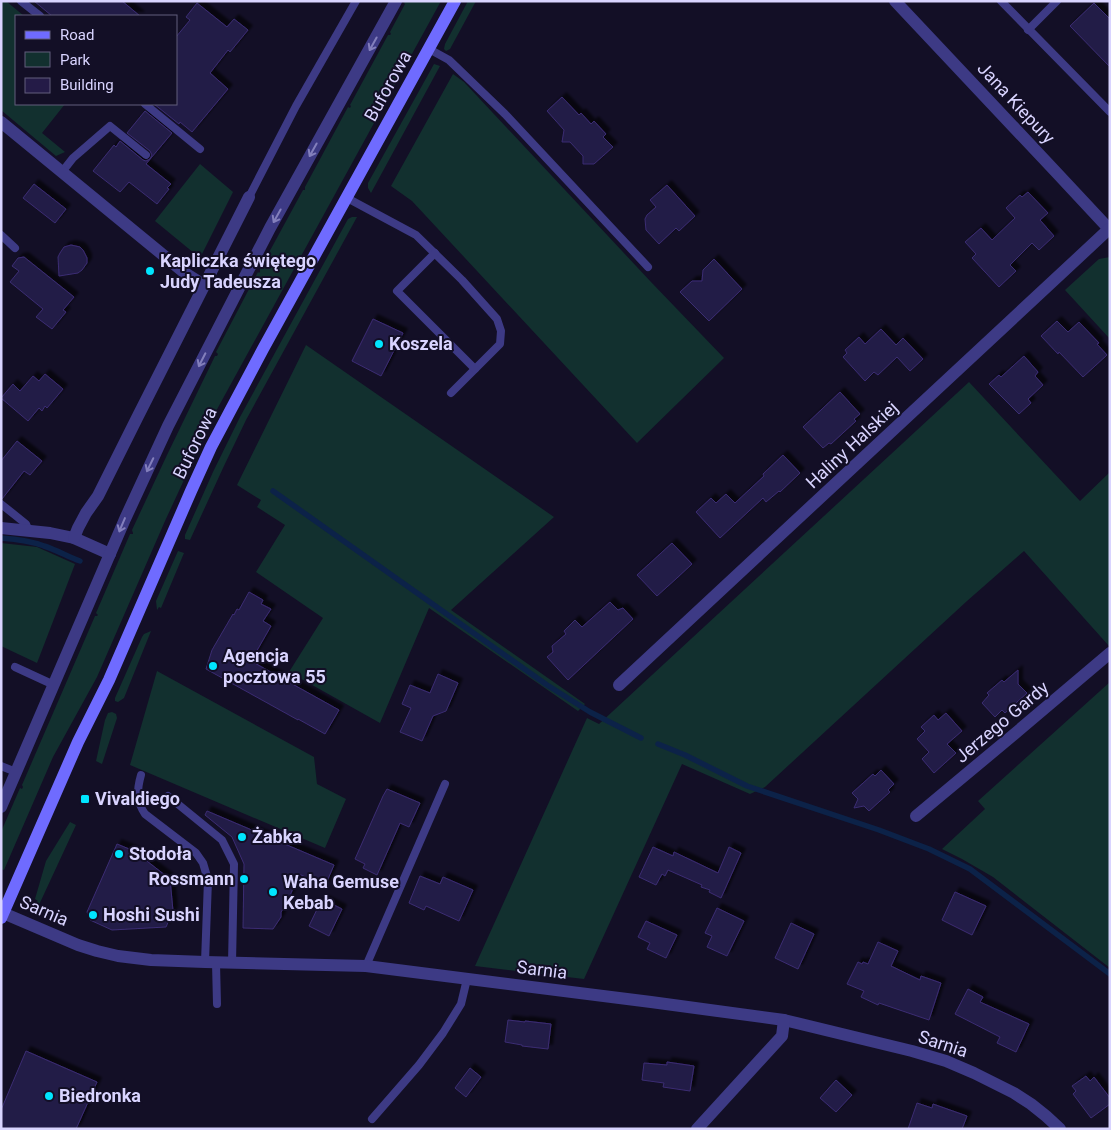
<svg xmlns="http://www.w3.org/2000/svg" width="1111" height="1130" viewBox="0 0 1111 1130" font-family="Roboto,sans-serif">
<style>
.green{fill:#12302f}
.lines{fill:none;stroke-linecap:round;stroke-linejoin:round}
.stream{stroke:#0c2248;stroke-width:5.5}
.building{fill:#241b47;stroke:#3b2d73;filter:url(#shadow)}
.service{stroke:#3d3a85;stroke-width:8}
.minor{stroke:#3d3a85;stroke-width:12}
.secondary{stroke:#6f6bff;stroke-width:12}
.oneway{stroke:#837fbc}
.poi-dot{fill:#00e5ff;stroke:#130f26;stroke-width:2}
.labels{text-anchor:middle;stroke-width:4;stroke-linejoin:round;paint-order:stroke}
.street-label{font-size:18px;fill:#d9d4ff;stroke:#130f26}
.poi-label{font-size:18px;font-weight:bold;fill:#d9d4ff;stroke:#130f26;text-anchor:start}
</style>
<defs>
<filter id="shadow"><feDropShadow dx="4.5" dy="-4.5" stdDeviation="1" flood-color="#0009"/></filter>
</defs>
<rect width="100%" height="100%" fill="#130f26"/>
<!-- green -->
<g class="green">
<polygon points="1,1 6,1 24,16 16,16 16,104 65,104 42,133 65,152 56,156 1,110"/>
<polygon points="405,1 441,1 215,413 165,521 97,677 53,757 4,870 1,869 1,832 20,788 22,789 23,787 22,785 95,616 97,616 98,615 96,613 130,534 133,534 133,533 132,530 167,455 215,356 217,356 218,354 216,352 258,272 259,273 260,272 260,269 303,190 305,190 305,187 348,107 350,108 351,106 350,105 388,35 390,35 391,34 390,32 405,4 404,3"/>
<polygon points="468,1 476,1 450,49 446,51 444,49 445,44"/>
<polygon points="434,64 440,66 371,193 368,188 368,183"/>
<polygon points="453,74 464,82 651,282 724,358 637,443 412,201 391,186"/>
<polygon points="200,164 233,192 200,258 155,221"/>
<polygon points="352,217 357,217 246,420 223,468 190,540 185,539 185,535 213,472 240,417 348,219"/>
<polygon points="1110,257 1110,339 1065,290 1099,259"/>
<polygon points="306,345 554,517 451,610 585,704 578,711 429,608 380,723 289,672 323,618 256,572 285,525 257,507 261,500 237,485"/>
<polygon points="969,382 1080,501 1110,472 1110,646 1109,646 1024,551 967,601 765,787 750,794 682,764 584,979 475,966 587,718 599,724"/>
<polygon points="1,543 37,547 75,564 37,663 1,646"/>
<polygon points="178,551 184,553 161,608 159,607 157,610 156,601"/>
<polygon points="151,631 124,698 118,702 115,701 115,698 142,637 144,634"/>
<polygon points="157,671 314,757 317,784 346,799 325,848 130,765"/>
<polygon points="1110,682 1110,968 993,877 962,859 942,849 985,809 978,801"/>
<polygon points="112,712 116,714 117,718 102,764 96,761 105,720 108,713"/>
<polygon points="70,822 76,825 38,907 36,902 38,901 35,899 46,861"/>
</g>
<g class="lines">
<!-- stream -->
<g class="stream">
<polyline points="273,491 547,685 590,712 641,738"/>
<path d="M1,538C15,539 31,541 44,546C57,550 68,557 80,561"/>
<polyline points="658,744 685,755 747,786 879,830 929,849 970,869 1110,974"/>
</g>
</g>
<!-- building -->
<g class="building">
<polygon points="34,1 122,1 140,16 52,16"/>
<polygon points="197,3 227,27 234,19 248,30 230,52 228,50 210,73 228,89 192,132 180,122 179,124 154,104 176,104 176,37 190,20 186,17"/>
<polygon points="1094,3 1110,19 1110,67 1070,26"/>
<polygon points="562,97 579,115 581,113 591,124 594,121 606,134 603,137 613,147 594,164 583,164 583,156 570,142 562,142 564,130 547,111"/>
<polygon points="145,111 172,133 146,164 171,184 167,188 169,189 157,204 129,182 120,192 93,171 114,145 116,147 120,141 143,160 146,161 150,159 152,155 150,151 127,133"/>
<polygon points="34,184 66,209 55,223 23,198"/>
<polygon points="667,185 695,216 679,231 676,228 659,244 646,230 645,219 647,215 656,207 650,200"/>
<polygon points="1028,192 1048,213 1040,220 1054,236 1039,250 1032,243 1010,265 1016,271 999,287 972,258 976,254 965,242 981,228 992,240 1015,218 1006,208 1020,195 1022,197"/>
<polygon points="71,245 80,247 83,250 87,258 87,263 82,270 78,273 59,276 58,257 60,253 64,247"/>
<polygon points="24,257 74,297 63,310 66,312 52,329 36,317 43,309 10,282 19,271 12,266 18,258"/>
<polygon points="714,259 742,289 709,321 680,292 692,281 702,281 703,270"/>
<polygon points="373,319 403,333 381,376 352,361"/>
<polygon points="1057,321 1068,332 1079,322 1099,343 1097,344 1107,355 1083,377 1059,352 1058,354 1041,336"/>
<polygon points="881,329 896,345 903,338 923,359 910,371 897,357 878,375 874,372 865,381 843,357 847,353 845,350 859,337 865,344"/>
<polygon points="1024,356 1038,372 1035,376 1043,385 1028,399 1031,403 1019,414 989,384 999,375 1001,377"/>
<polygon points="45,374 63,389 47,408 45,406 42,411 39,408 28,421 1,398 13,384 20,391 33,376 39,381"/>
<polygon points="840,392 860,414 854,419 856,421 831,444 829,443 823,448 803,427"/>
<polygon points="17,441 42,461 30,475 24,471 2,499 1,498 1,461"/>
<polygon points="783,455 800,473 780,492 779,491 766,502 763,498 720,538 696,512 711,498 716,503 726,494 735,503 764,476 763,474"/>
<polygon points="672,543 692,564 677,578 657,596 637,575"/>
<polygon points="249,592 263,600 261,604 271,609 263,621 271,626 251,661 339,710 325,734 298,719 298,720 206,669 212,650 233,614 234,615 237,609 239,610"/>
<polygon points="610,602 618,610 623,608 633,619 568,680 547,657 553,652 552,646 566,634 564,631 575,620 582,627"/>
<polygon points="1018,670 1018,684 1027,693 1005,713 1002,710 995,717 982,703 989,695 987,693 1002,680 1004,682"/>
<polygon points="438,674 458,683 446,711 433,716 422,741 400,732 411,708 402,704 410,685 430,693"/>
<polygon points="946,713 962,731 947,744 956,753 934,773 922,759 929,752 917,739 925,731 921,727 934,715 938,720"/>
<polygon points="881,770 894,784 888,790 890,792 869,811 864,806 854,808 858,799 852,793 873,774 875,776"/>
<polygon points="387,789 420,803 409,827 400,823 377,875 363,868 365,864 355,859 383,796"/>
<polygon points="207,811 334,865 325,886 299,874 286,905 281,912 281,917 273,929 243,928 244,864 232,837 205,815"/>
<polygon points="117,844 134,851 170,879 173,911 166,927 112,930 90,920 87,912"/>
<polygon points="653,847 673,856 674,852 718,873 729,847 741,853 721,898 709,892 710,890 701,887 702,885 668,870 665,876 662,874 656,885 639,877"/>
<polygon points="420,876 440,884 443,877 473,890 459,921 426,906 424,910 409,903"/>
<polygon points="955,892 986,906 972,935 942,920"/>
<polygon points="322,899 342,909 329,936 309,926"/>
<polygon points="717,908 744,921 727,956 707,947 712,936 705,933"/>
<polygon points="646,921 677,935 666,958 647,949 650,943 638,937"/>
<polygon points="791,923 814,934 798,969 775,958"/>
<polygon points="878,942 898,951 891,966 920,980 921,976 941,983 929,1020 879,1003 878,1005 861,997 864,991 847,984 858,962 862,964 863,962 868,964"/>
<polygon points="968,989 983,997 980,1002 1029,1024 1016,1052 997,1043 1000,1037 955,1014"/>
<polygon points="508,1020 525,1022 525,1021 551,1024 548,1049 522,1046 522,1045 505,1042"/>
<polygon points="26,1051 97,1082 76,1129 1,1129 1,1110"/>
<polygon points="667,1062 694,1066 690,1091 663,1087 664,1083 642,1080 644,1063 667,1065"/>
<polygon points="470,1068 481,1077 466,1097 455,1088"/>
<polygon points="1086,1076 1090,1081 1094,1077 1110,1098 1110,1104 1091,1118 1073,1094 1076,1091 1072,1086"/>
<polygon points="836,1080 852,1095 836,1112 820,1098"/>
<polygon points="917,1103 932,1108 933,1104 967,1116 962,1129 908,1129"/>
</g>
<g class="lines">
<!-- service -->
<g class="service">
<polyline points="21,1 40,16"/>
<polyline points="1001,1 1110,112"/>
<polyline points="1028,30 1057,1"/>
<polyline points="429,49 449,60 505,114 648,267"/>
<polyline points="145,104 200,149"/>
<polyline points="62,172 73,158 110,126 146,155"/>
<polyline points="249,197 296,106 356,1"/>
<polyline points="347,198 416,235 462,280 497,319 501,331 500,344 451,393"/>
<polyline points="1,235 15,248"/>
<polyline points="435,253 397,291 475,369"/>
<polyline points="1,504 26,524 29,531"/>
<polyline points="15,667 54,685"/>
<polyline points="1,766 16,772"/>
<path d="M141,775C137,789 136,801 145,814L196,853L203,863L208,880L205,962"/>
<polyline points="168,796 222,840 234,864 232,963"/>
<polyline points="216,963 217,1004"/>
<polyline points="366,966 445,784"/>
<polyline points="372,1119 419,1065 443,1033 461,1004 467,979"/>
</g>
<!-- minor -->
<g class="minor">
<polyline points="895,1 1055,171 1110,230"/>
<polyline points="1,122 185,273 204,285"/>
<polyline points="1,528 50,533 74,538 110,554"/>
<polyline points="74,538 78,528 86,513 98,496 137,418 249,197"/>
<polyline points="619,685 1109,229"/>
<polyline points="1,807 125,519 168,426 270,228 396,1"/>
<polyline points="916,816 1018,731 1110,653"/>
<polyline points="3,913 78,945 97,951 118,956 151,960 205,962 366,966 651,1002 784,1020 912,1051 946,1061 974,1073 1014,1093 1031,1104 1046,1116 1060,1129"/>
<polyline points="697,1129 782,1036 784,1020"/>
</g>
<!-- secondary -->
<polyline class="secondary" points="1,918 78,742 109,680 191,491 211,447 263,349 455,1"/>
</g>
<!-- one-way arrows -->
<defs><path id="oneway-shaft" d="M-6 0H5M1.5-3L5.5 0L1.5 3" fill="none" stroke-width="1.6" stroke-linecap="round" stroke-linejoin="round" transform="scale(1.25)"/></defs>
<g class="oneway">
<use href="#oneway-shaft" transform="translate(373 44) rotate(119)"/>
<use href="#oneway-shaft" transform="translate(313 150) rotate(119)"/>
<use href="#oneway-shaft" transform="translate(277 216) rotate(119)"/>
<use href="#oneway-shaft" transform="translate(202 360) rotate(117)"/>
<use href="#oneway-shaft" transform="translate(150 465) rotate(116)"/>
<use href="#oneway-shaft" transform="translate(122 525) rotate(113)"/>
</g>
<!-- markers -->
<g class="poi-dot">
<circle cx="150" cy="271" r="5"/>
<circle cx="379" cy="344" r="5"/>
<circle cx="213" cy="666" r="5"/>
<rect x="80" y="794" width="10" height="10" rx="2.5"/>
<circle cx="242" cy="837" r="5"/>
<circle cx="119" cy="854" r="5"/>
<circle cx="244" cy="879" r="5"/>
<circle cx="273" cy="892" r="5"/>
<circle cx="93" cy="915" r="5"/>
<circle cx="49" cy="1096" r="5"/>
</g>
<g class="labels">
<!-- street labels -->
<g class="street-label">
<text transform="translate(388 86) rotate(-61)" y="6">Buforowa</text>
<text transform="translate(1016 103) rotate(47)" y="6">Jana Kiepury</text>
<text transform="translate(195 443) rotate(-64)" y="6">Buforowa</text>
<text transform="translate(852 445) rotate(-43)" y="6">Haliny Halskiej</text>
<text transform="translate(1002 722) rotate(-40)" y="6">Jerzego Gardy</text>
<text transform="translate(44 911) rotate(23)" y="6">Sarnia</text>
<text transform="translate(542 970) rotate(7)" y="6">Sarnia</text>
<text transform="translate(943 1044) rotate(18)" y="6">Sarnia</text>
</g>
<!-- poi labels -->
<g class="poi-label">
<text x="160" y="267">Kapliczka świętego<tspan x="160" dy="21">Judy Tadeusza</tspan></text>
<text x="389" y="350">Koszela</text>
<text x="223" y="662">Agencja<tspan x="223" dy="21">pocztowa 55</tspan></text>
<text x="95" y="805">Vivaldiego</text>
<text x="252" y="843">Żabka</text>
<text x="129" y="860">Stodoła</text>
<text x="234" y="885" text-anchor="end">Rossmann</text>
<text x="283" y="888">Waha Gemuse<tspan x="283" dy="21">Kebab</tspan></text>
<text x="103" y="921">Hoshi Sushi</text>
<text x="59" y="1102">Biedronka</text>
</g>
</g>
<!-- border -->
<rect width="1111" height="1130" fill="none" stroke="#d9d4ff" stroke-width="5"/>
<!-- legend -->
<rect x="15" y="15" width="162" height="90" fill="#130f26" stroke="#625e7d"/>
<rect x="25" y="31" width="25" height="8" fill="#6f6bff" stroke="#625e7d"/>
<text x="60" y="40" font-size="15" fill="#d9d4ff">Road</text>
<rect x="25" y="52" width="25" height="15" fill="#12302f" stroke="#625e7d"/>
<text x="60" y="65" font-size="15" fill="#d9d4ff">Park</text>
<rect x="25" y="78" width="25" height="15" fill="#241b47" stroke="#625e7d"/>
<text x="60" y="90" font-size="15" fill="#d9d4ff">Building</text>
</svg>
